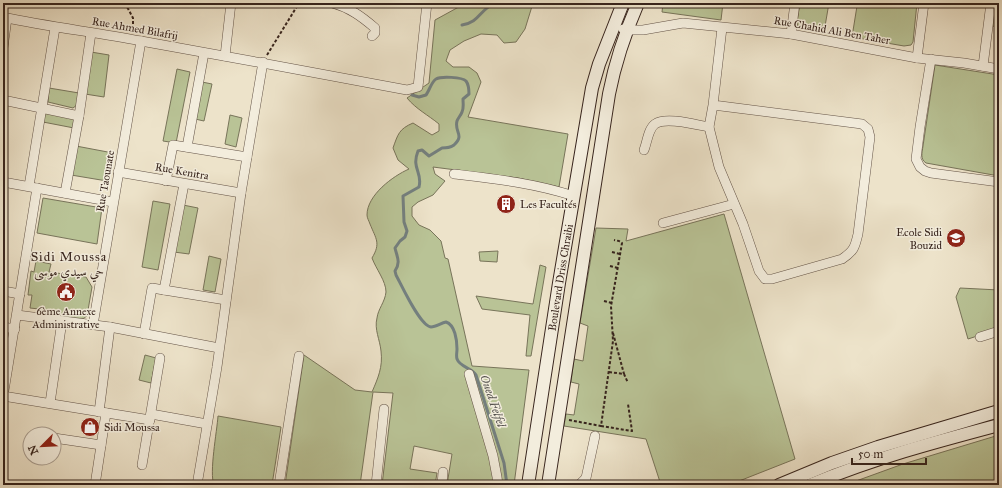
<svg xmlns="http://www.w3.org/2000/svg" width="1002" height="488" viewBox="0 0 1002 488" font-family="'IM FELL Great Primer',Amiri,serif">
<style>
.green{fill:#b9c396;stroke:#78745a}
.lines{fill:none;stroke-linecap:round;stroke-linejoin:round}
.stream{stroke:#747f7e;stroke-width:3}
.street-casing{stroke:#645448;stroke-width:10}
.secondary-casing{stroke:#37241d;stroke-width:14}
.path{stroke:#37241d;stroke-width:2;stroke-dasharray:3 2;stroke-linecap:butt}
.street{stroke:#f3eddd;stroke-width:9}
.secondary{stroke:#f3eddd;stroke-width:12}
.labels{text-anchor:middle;stroke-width:3;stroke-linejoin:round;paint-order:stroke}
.street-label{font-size:11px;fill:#37241d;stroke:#f3eddd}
.poi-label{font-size:11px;fill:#37241d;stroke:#f3eddd;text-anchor:start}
.water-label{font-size:12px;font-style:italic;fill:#55524e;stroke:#f3eddd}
.quarter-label{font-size:13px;letter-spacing:1px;fill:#37241d;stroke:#f3eddd}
</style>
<rect width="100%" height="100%" fill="#ede3ca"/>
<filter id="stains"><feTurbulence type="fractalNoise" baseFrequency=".005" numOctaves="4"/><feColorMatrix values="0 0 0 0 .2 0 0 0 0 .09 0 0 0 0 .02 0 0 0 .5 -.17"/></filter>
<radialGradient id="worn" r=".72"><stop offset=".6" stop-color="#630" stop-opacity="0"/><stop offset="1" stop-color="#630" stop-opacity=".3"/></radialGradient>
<!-- green -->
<g class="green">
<path d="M466,3H533L525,29L516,42L504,43L497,35L481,34L464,41L450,50L446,61L453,67H469L477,73L481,82L468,117L568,134L559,187L518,178L433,167L435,174L445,181L433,195L418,202L412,207V216L419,225L430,230L441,241L445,258L448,259L472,366L529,370L514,485H447L452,454L414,446L410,469L437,473L435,485H382L393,393L373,392L360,485H285L304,355L355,390L372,392C378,378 383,367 381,351C380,340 374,329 377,318C378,309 385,302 386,292C386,281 376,269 372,258C381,243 376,239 370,224C369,221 367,218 367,215C367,195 393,176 409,169L398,160L393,148C398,134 399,129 413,123L432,135L439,131V124C428,115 416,109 407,98L429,83L435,20Z"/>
<polygon points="663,3 723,3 721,20 662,12"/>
<polygon points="800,3 829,3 824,32 802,29 798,27 797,22"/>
<polygon points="837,3 917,3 913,42 911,45 904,46 852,37 857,6"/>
<polygon points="995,3 999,3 999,27 992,26"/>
<polygon points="91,52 109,55 104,97 85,94"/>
<path d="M935,65L999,75V176L926,163C920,159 922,153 923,146Z"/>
<polygon points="177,69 190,72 176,143 163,141"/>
<polygon points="202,82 212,84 204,121 195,119"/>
<polygon points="49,88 79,93 77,105 73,108 48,102"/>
<polygon points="46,111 76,118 74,128 43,122"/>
<polygon points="230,115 242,118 236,147 225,144"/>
<polygon points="76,146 113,153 107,181 71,175"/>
<polygon points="43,198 102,208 97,244 37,233"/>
<polygon points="153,201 170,204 158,270 142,267"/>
<polygon points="183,205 198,208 189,254 174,252"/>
<polygon points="724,214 795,459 729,485 661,485 646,439 564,426 566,414 574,415 579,384 571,382 574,359 583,361 588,326 580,323 596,228 628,229 626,241"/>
<polygon points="498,251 497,262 480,261 479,252"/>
<polygon points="209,256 221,259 215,292 203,290"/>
<path d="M36,261L51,264L49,272L86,277L92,287L87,316C85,317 85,318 82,319C71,320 50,315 39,313V309L30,308L32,295H28L31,271L34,272Z"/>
<polygon points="540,265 546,267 531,356 526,356 530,315 482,309 476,296 533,304"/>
<polygon points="960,288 999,290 999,329 968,339 956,297"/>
<polygon points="145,355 156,358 151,383 139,380"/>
<path d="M218,416L281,427L272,485H214C209,473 217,431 218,416Z"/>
<polygon points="999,435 999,485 845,485 903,464"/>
</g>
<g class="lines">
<!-- stream -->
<g class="stream">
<path d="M462,25C480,22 479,10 495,3"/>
<path d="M412,95L419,97L426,95C429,91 432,81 436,79C441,76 462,77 466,81C469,85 469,90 469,94L463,99C463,104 464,108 462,112C461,115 458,118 457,121C454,132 465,135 454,145C450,148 447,148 442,148L429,156L422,150L418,151C411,169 423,172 419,187L403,196L404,222L407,231L405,237L400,241L395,248C397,257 401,262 395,271L396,275C402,286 420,326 431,327C436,327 441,323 446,322C455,325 457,340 457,349C457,353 456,355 457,359C460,367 472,368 476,375L504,463L507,485"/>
</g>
<defs>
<g id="street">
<path d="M332,3C350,8 361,16 375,28V33L372,36"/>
<path d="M3,17C49,27 95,32 141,41C230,57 318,73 407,90L418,87L427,3"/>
<polyline points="623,29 626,30 643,30 683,23 791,34 917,58 964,63 999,69"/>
<polyline points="791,34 795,3"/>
<polyline points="3,48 7,18"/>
<polyline points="225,56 231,3"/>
<polyline points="917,58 924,3"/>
<polyline points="931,59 920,127 916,159 920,167 925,171 931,173 999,182"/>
<polyline points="983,66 991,3"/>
<polyline points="3,100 79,116"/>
<path d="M713,105L862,124L868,129L870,137L858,234C855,247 854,251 842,259L772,279H765L759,271L743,224L719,167L709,127L713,105L722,28"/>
<polyline points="187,147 204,53"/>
<path d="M644,150C647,143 648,129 655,124C666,116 697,125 709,127"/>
<polyline points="118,172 241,193"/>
<path d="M454,174C496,179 534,183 574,196"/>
<polyline points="166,181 173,145 247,157"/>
<polyline points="3,182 113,202"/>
<polyline points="184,184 164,290 226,300"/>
<polyline points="29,186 55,28"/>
<polyline points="65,193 79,116 91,33"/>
<polyline points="663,223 734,204"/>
<polyline points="3,291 20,294"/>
<polyline points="17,315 110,327 219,348"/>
<polyline points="93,325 141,41"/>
<polyline points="3,327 15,329"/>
<polyline points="144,334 152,288 164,290"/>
<polyline points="980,337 999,331"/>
<polyline points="469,374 493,456 497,477 498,485"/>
<polyline points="3,396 150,420"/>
<polyline points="3,397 37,188"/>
<polyline points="50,403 62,321"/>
<polyline points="99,412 110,327"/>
<polyline points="151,414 207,424"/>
<polyline points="54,438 101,445"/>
<polyline points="142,465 160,358"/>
<polyline points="95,485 106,413"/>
<polyline points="197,485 217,367 241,193 263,62"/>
<polyline points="279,485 299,356"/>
<polyline points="376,485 384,409"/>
<polyline points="442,485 443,472"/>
<polyline points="579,485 586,478 595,436"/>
</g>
<g id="secondary">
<path id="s1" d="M528,485L559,283L592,88L599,64L623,3"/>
<path d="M548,485L609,94C615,63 625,33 638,3"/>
<polyline points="779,485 832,463 878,447 999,411"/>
<path d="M810,485C871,459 935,442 999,425"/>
</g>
</defs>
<!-- street casing -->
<use href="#street" class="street-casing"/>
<!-- secondary casing -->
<use href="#secondary" class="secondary-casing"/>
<!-- path -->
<g class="path">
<polyline points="125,3 133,18 133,30"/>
<polyline points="267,55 299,3"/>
<polyline points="612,252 620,254"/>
<polyline points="610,266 618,268"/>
<polyline points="604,301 612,303"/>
<polyline points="613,333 624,374"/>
<polyline points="609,372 624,374 628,383"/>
<polyline points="569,420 601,426 613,341 611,306 622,243 619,241 614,240"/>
<polyline points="601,426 632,431 628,404"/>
</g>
<!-- street -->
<use href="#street" class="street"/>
<!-- secondary -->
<use href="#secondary" class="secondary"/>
</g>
<!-- icons -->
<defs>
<symbol id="building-disc" viewBox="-11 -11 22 22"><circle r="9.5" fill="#8f2418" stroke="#f3eddd"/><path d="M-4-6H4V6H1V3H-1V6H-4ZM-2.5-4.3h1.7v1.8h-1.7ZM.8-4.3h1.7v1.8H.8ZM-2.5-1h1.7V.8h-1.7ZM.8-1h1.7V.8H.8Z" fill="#fff"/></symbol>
<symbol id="school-disc" viewBox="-11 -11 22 22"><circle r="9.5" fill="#8f2418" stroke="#f3eddd"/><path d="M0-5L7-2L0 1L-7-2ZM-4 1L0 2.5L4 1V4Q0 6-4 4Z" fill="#fff"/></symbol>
<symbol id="civic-disc" viewBox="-11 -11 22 22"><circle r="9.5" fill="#8f2418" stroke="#f3eddd"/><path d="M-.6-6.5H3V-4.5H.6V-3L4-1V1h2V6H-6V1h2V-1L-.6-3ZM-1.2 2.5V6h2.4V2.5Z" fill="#fff"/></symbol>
<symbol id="shop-disc" viewBox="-11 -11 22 22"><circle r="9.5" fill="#8f2418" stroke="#f3eddd"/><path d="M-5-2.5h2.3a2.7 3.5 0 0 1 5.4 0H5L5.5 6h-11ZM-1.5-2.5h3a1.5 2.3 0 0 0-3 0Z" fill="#fff"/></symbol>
</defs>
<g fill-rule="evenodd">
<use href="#building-disc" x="495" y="193" width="22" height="22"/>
<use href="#school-disc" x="945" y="227" width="22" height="22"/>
<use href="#civic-disc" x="55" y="281" width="22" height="22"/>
<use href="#shop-disc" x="79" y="416" width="22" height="22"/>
</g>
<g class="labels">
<!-- street labels -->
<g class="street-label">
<text transform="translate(135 28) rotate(10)" y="4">Rue Ahmed Bilafrij</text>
<text transform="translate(832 30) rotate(10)" y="4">Rue Chahid Ali Ben Taher</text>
<text transform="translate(182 171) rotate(10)" y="4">Rue Kenitra</text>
<text transform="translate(105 181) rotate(-80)" y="4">Rue Taounate</text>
<text dy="4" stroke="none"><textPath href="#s1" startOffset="210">Boulevard Driss Chraibi</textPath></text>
</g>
<!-- poi labels -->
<g class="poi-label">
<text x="520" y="208">Les Facultés</text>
<text x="942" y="236" text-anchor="end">Ecole Sidi<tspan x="942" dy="13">Bouzid</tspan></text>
<text x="66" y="315" text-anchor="middle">6ème Annexe<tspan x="66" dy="13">Administrative</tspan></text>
<text x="104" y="431">Sidi Moussa</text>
</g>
<!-- water labels -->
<g class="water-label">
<text transform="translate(493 401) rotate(71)" y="4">Oued Felfel</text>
</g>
<!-- quarter labels -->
<g class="quarter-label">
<text x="69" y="261">Sidi Moussa<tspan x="69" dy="15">حي سيدي موسى</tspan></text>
</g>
</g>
<!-- margin -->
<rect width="1002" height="488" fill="none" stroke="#ede3ca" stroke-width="16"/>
<rect x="4" y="4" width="994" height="480" fill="none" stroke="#37241d" stroke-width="2"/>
<rect x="8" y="8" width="986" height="472" fill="none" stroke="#37241d"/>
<!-- north arrow -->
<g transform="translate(42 446) rotate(246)"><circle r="19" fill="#f3eddd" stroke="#a89d90"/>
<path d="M0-3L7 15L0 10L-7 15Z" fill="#8f2418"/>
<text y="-6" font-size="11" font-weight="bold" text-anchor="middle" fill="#37241d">N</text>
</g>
<!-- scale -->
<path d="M852 458v6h74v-6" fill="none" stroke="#37241d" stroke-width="2"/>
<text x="858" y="458" font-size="12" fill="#37241d" stroke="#f3eddd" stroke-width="3" paint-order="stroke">50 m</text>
<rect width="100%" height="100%" filter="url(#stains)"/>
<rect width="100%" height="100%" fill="url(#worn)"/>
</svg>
